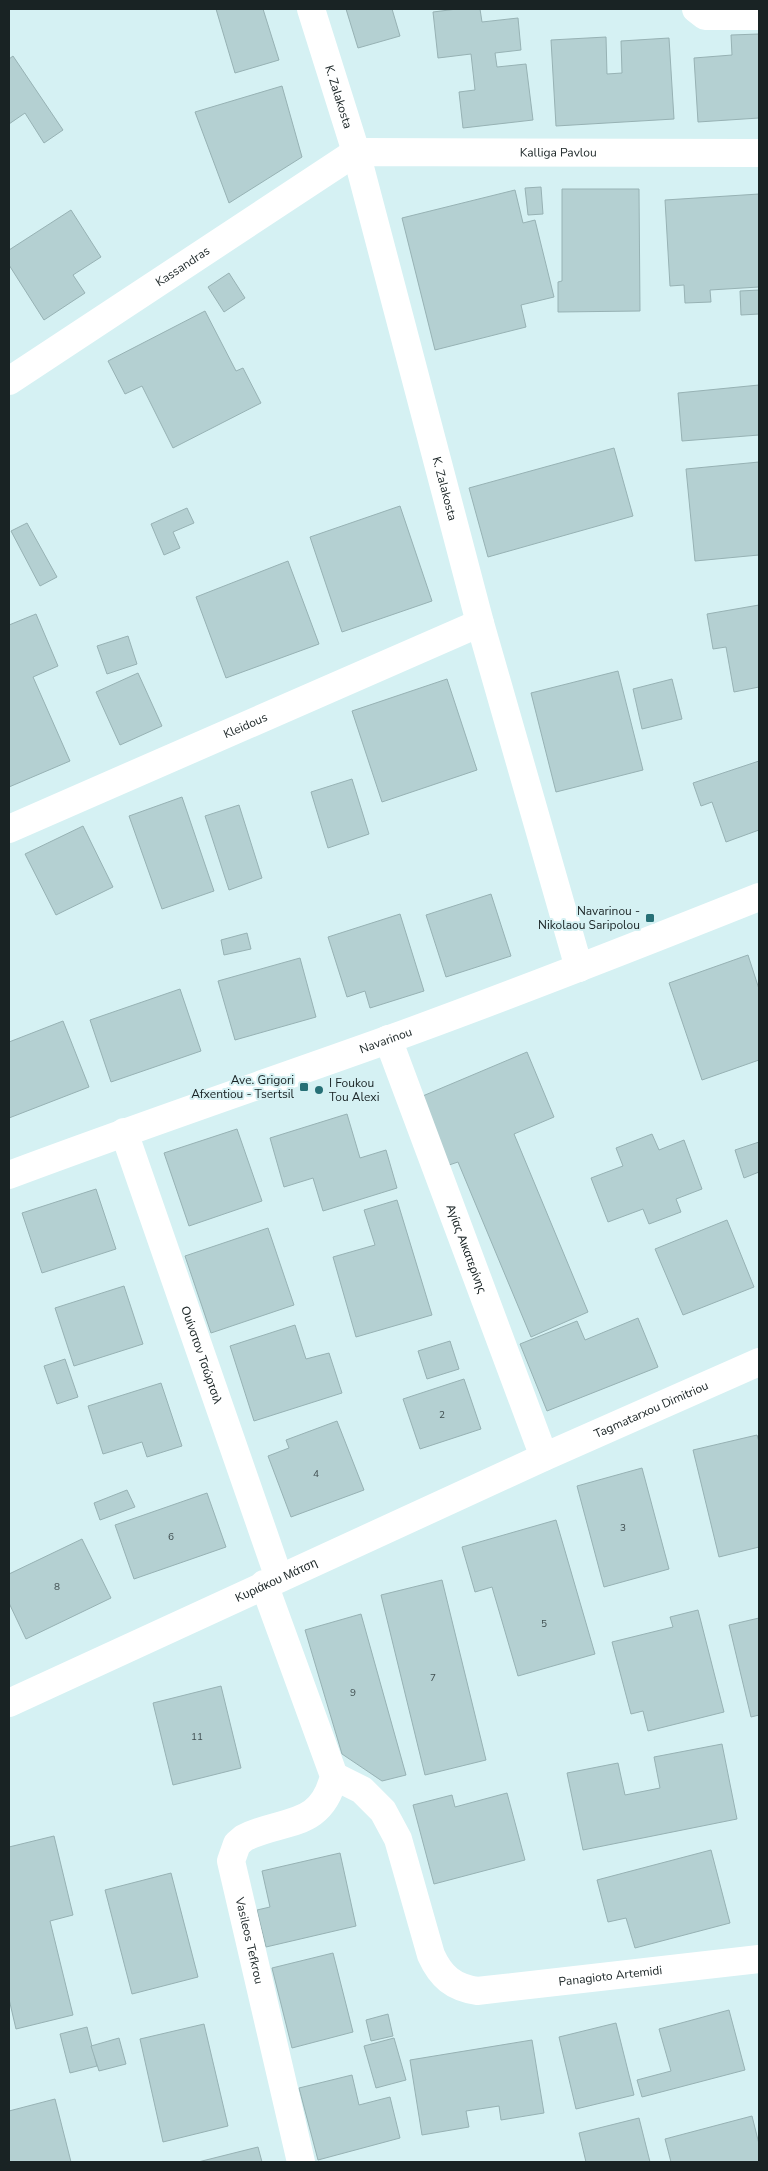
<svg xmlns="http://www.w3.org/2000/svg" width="768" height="2171" viewBox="0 0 768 2171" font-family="'Nunito Sans',sans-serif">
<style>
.building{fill:#b4d0d2;stroke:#97b2b4}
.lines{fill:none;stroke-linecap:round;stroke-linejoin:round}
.minor{stroke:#fff;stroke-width:28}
.major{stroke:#fff;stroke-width:28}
.poi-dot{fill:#267076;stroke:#d5f1f3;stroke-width:2}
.labels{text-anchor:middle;stroke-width:4;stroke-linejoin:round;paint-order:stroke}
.number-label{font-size:10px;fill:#404e50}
.street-label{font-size:12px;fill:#192324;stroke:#d5f1f3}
.poi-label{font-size:12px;fill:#192324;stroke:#d5f1f3;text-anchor:end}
</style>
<rect width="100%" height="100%" fill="#d5f1f3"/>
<!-- building -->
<g class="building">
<polygon points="216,9 263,9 279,60 235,73"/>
<polygon points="346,9 392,9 400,36 358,48"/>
<polygon points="457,9 480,9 482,22 518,18 521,50 495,53 497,67 526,64 533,120 463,128 459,92 475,90 471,54 438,58 433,12"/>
<polygon points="759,34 759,118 698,122 694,58 732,55 731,35"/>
<polygon points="606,37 607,74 622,73 621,41 669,38 674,119 556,126 551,40"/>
<polygon points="13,56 63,130 44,143 25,113 9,124 9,59"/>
<polygon points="282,86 302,157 229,203 195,112"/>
<polygon points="541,187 543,214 528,215 525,188"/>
<polygon points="562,189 639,189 640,311 558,312 558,282 562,281"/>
<polygon points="515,190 523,223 535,220 554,297 521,305 526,327 435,350 402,218"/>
<polygon points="759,194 759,287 710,290 711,302 685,303 684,285 670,286 665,200"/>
<polygon points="71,210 101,257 73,275 85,293 44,320 9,265 9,250"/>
<polygon points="229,273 245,298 224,312 208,287"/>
<polygon points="759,290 759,314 741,315 740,291"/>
<polygon points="205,311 236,371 243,368 261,403 173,448 142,386 125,394 108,361"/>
<polygon points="759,385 759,435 682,441 678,393"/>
<polygon points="614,448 633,516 488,557 469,488"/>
<polygon points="759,462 759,555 695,561 686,469"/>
<polygon points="400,506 432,601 342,632 310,537"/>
<polygon points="187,508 194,523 173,532 180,548 164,555 151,524"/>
<polygon points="27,523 57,577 40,586 11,531"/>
<polygon points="288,561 319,644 226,678 196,597"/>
<polygon points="759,605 759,687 734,692 726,647 713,649 707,614"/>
<polygon points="36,614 58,666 33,677 70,761 9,787 9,625"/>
<polygon points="128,636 137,664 107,674 97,646"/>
<polygon points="618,671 643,770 556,792 531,693"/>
<polygon points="138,673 162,726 120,745 96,692"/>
<polygon points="447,679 477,770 382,802 352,711"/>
<polygon points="672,679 682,719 642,729 633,689"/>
<polygon points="759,761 759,830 726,842 712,802 701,806 693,783"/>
<polygon points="352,779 369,834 328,848 311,792"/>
<polygon points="182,797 214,891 162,909 129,816"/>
<polygon points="239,805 262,878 229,890 205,816"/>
<polygon points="83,826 113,887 56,915 25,854"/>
<polygon points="491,894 511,956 446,977 426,915"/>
<polygon points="400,914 424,991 370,1008 365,991 347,997 328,937"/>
<polygon points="247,933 251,949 224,955 221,940"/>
<polygon points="748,955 759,989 759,1060 702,1080 669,983"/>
<polygon points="300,958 316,1017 235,1040 218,981"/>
<polygon points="180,989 201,1051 111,1082 90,1020"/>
<polygon points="63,1021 89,1087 9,1118 9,1042"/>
<polygon points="527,1052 554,1117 514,1134 588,1312 531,1337 458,1162 446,1166 418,1098"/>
<polygon points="347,1114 360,1158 386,1150 397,1188 323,1211 313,1178 284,1187 270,1138"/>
<polygon points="237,1129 262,1201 189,1226 164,1153"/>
<polygon points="652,1134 659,1150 684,1140 702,1189 676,1199 681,1212 649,1224 643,1209 608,1222 591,1178 623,1166 616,1148"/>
<polygon points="759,1142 759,1172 744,1178 735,1150"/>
<polygon points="96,1189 116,1249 42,1273 22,1213"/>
<polygon points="397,1200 432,1315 356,1337 333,1257 375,1245 364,1210"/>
<polygon points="727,1220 754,1287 683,1315 655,1249"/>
<polygon points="268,1228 294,1305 211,1333 185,1256"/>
<polygon points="124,1286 143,1344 74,1366 55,1308"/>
<polygon points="638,1318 658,1367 547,1411 520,1344 577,1321 585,1340"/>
<polygon points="295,1325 306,1359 329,1353 342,1393 254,1421 230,1346"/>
<polygon points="450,1341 459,1369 427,1379 418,1351"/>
<polygon points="65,1359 78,1397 57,1404 44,1366"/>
<polygon points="464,1379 481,1429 420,1449 403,1399"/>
<polygon points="161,1383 182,1446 147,1457 142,1442 103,1454 88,1406"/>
<polygon points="337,1421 364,1490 291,1517 268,1456 289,1448 286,1440"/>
<polygon points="757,1435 759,1442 759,1547 719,1557 693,1450"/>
<polygon points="642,1468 669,1569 604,1587 577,1486"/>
<polygon points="127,1490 135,1507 100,1520 94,1503"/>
<polygon points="207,1493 226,1547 134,1579 115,1525"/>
<polygon points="556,1520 595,1654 518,1676 492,1587 475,1592 462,1547"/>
<polygon points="82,1539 111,1598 26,1639 9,1603 9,1574"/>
<polygon points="442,1580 486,1760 425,1775 381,1595"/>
<polygon points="698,1610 724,1712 648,1731 643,1711 631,1714 612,1642 673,1627 670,1617"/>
<polygon points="361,1614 406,1775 382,1781 342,1754 305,1630"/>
<polygon points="759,1618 759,1715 751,1717 729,1625"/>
<polygon points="221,1686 241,1768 173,1785 153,1703"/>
<polygon points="722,1744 737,1819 583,1850 567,1773 618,1763 625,1795 660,1788 654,1757"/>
<polygon points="507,1793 525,1860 434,1884 413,1805 452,1795 455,1807"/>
<polygon points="54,1836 73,1915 50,1921 73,2015 16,2029 9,1999 9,1847"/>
<polygon points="711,1850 730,1923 635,1948 626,1918 608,1922 597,1880"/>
<polygon points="340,1853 356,1926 266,1947 257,1910 270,1907 262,1871"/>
<polygon points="171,1873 198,1977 132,1994 105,1890"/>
<polygon points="333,1953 353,2032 292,2048 272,1968"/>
<polygon points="729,2010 745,2070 642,2097 637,2080 671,2071 659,2029"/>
<polygon points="388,2014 393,2036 371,2041 366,2020"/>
<polygon points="616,2023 634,2095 576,2109 559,2037"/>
<polygon points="204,2024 228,2126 163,2142 140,2039"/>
<polygon points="87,2027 97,2066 70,2073 60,2034"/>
<polygon points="119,2038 126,2064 99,2071 91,2046"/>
<polygon points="394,2038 406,2080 376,2088 364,2046"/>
<polygon points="532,2040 544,2113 501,2120 499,2106 466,2111 469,2127 422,2135 410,2060"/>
<polygon points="352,2075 359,2105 390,2097 400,2138 318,2160 299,2088"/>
<polygon points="55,2099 71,2162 9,2162 9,2111"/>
<polygon points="752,2116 759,2144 759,2162 671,2162 665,2139"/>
<polygon points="639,2118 650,2162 586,2162 579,2133"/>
<polygon points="258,2147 262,2162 198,2162"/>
</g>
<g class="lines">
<!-- minor -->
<g class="minor">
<path id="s1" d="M311,9L356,152L480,623L579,968"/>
<polyline points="696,9 705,16 759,16"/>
<path id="s2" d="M9,381L356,152L759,153"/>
<path id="s3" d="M9,829L480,623"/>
<path id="s4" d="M388,1039L544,1457"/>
<path id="s5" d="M124,1132L279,1578"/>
<path id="s6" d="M264,1584L334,1776C321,1830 284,1818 244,1838L237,1844L231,1861L301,2162"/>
<path id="s7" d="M334,1776L362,1790L383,1811L398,1839L431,1955C441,1977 453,1987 477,1991L759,1959"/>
</g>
<!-- major -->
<g class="major">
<path id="s8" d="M9,1175C134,1128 261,1085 387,1040C512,995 636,946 759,897"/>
<path id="s9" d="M9,1703L544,1457L759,1362"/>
</g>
</g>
<!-- markers -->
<g class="poi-dot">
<rect x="645" y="913" width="10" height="10" rx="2.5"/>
<rect x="299" y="1082" width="10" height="10" rx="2.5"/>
<circle cx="319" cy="1090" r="5"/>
</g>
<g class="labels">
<!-- number labels -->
<g class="number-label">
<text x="442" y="1418">2</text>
<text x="316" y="1477">4</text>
<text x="623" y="1531">3</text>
<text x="171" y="1540">6</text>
<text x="57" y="1590">8</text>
<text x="544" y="1627">5</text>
<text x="433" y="1681">7</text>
<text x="353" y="1696">9</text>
<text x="197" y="1740">11</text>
</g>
<!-- street labels -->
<g class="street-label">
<text dy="4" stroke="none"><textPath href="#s1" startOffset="92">K. Zalakosta</textPath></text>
<text dy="4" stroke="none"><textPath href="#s2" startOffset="618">Kalliga Pavlou</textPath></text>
<text dy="4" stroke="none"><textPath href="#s2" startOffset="208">Kassandras</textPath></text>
<text dy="4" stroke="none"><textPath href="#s1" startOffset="498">K. Zalakosta</textPath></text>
<text dy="4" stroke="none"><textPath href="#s3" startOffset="258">Kleidous</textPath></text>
<text dy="4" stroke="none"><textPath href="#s8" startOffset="400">Navarinou</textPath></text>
<text dy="4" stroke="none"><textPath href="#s4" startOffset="224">Αγίας Αικατερίνης</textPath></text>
<text dy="4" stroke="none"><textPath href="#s5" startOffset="236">Ουίνστον Τσώρτσιλ</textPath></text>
<text dy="4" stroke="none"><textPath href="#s9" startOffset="706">Tagmatarxou Dimitriou</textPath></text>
<text dy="4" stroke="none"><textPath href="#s9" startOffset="294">Κυριάκου Μάτση</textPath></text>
<text dy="4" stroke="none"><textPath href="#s6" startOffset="430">Vasileos Tefkrou</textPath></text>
<text dy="4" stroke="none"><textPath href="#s7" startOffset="409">Panagioto Artemidi</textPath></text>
</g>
<!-- poi labels -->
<g class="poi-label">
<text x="640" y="915">Navarinou -<tspan x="640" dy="14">Nikolaou Saripolou</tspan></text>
<text x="294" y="1084">Ave. Grigori<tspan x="294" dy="14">Afxentiou - Tsertsil</tspan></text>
<text x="329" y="1087" text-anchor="start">I Foukou<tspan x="329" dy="14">Tou Alexi</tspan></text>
</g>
</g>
<!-- border -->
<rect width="768" height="2171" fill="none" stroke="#192324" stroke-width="20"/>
</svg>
